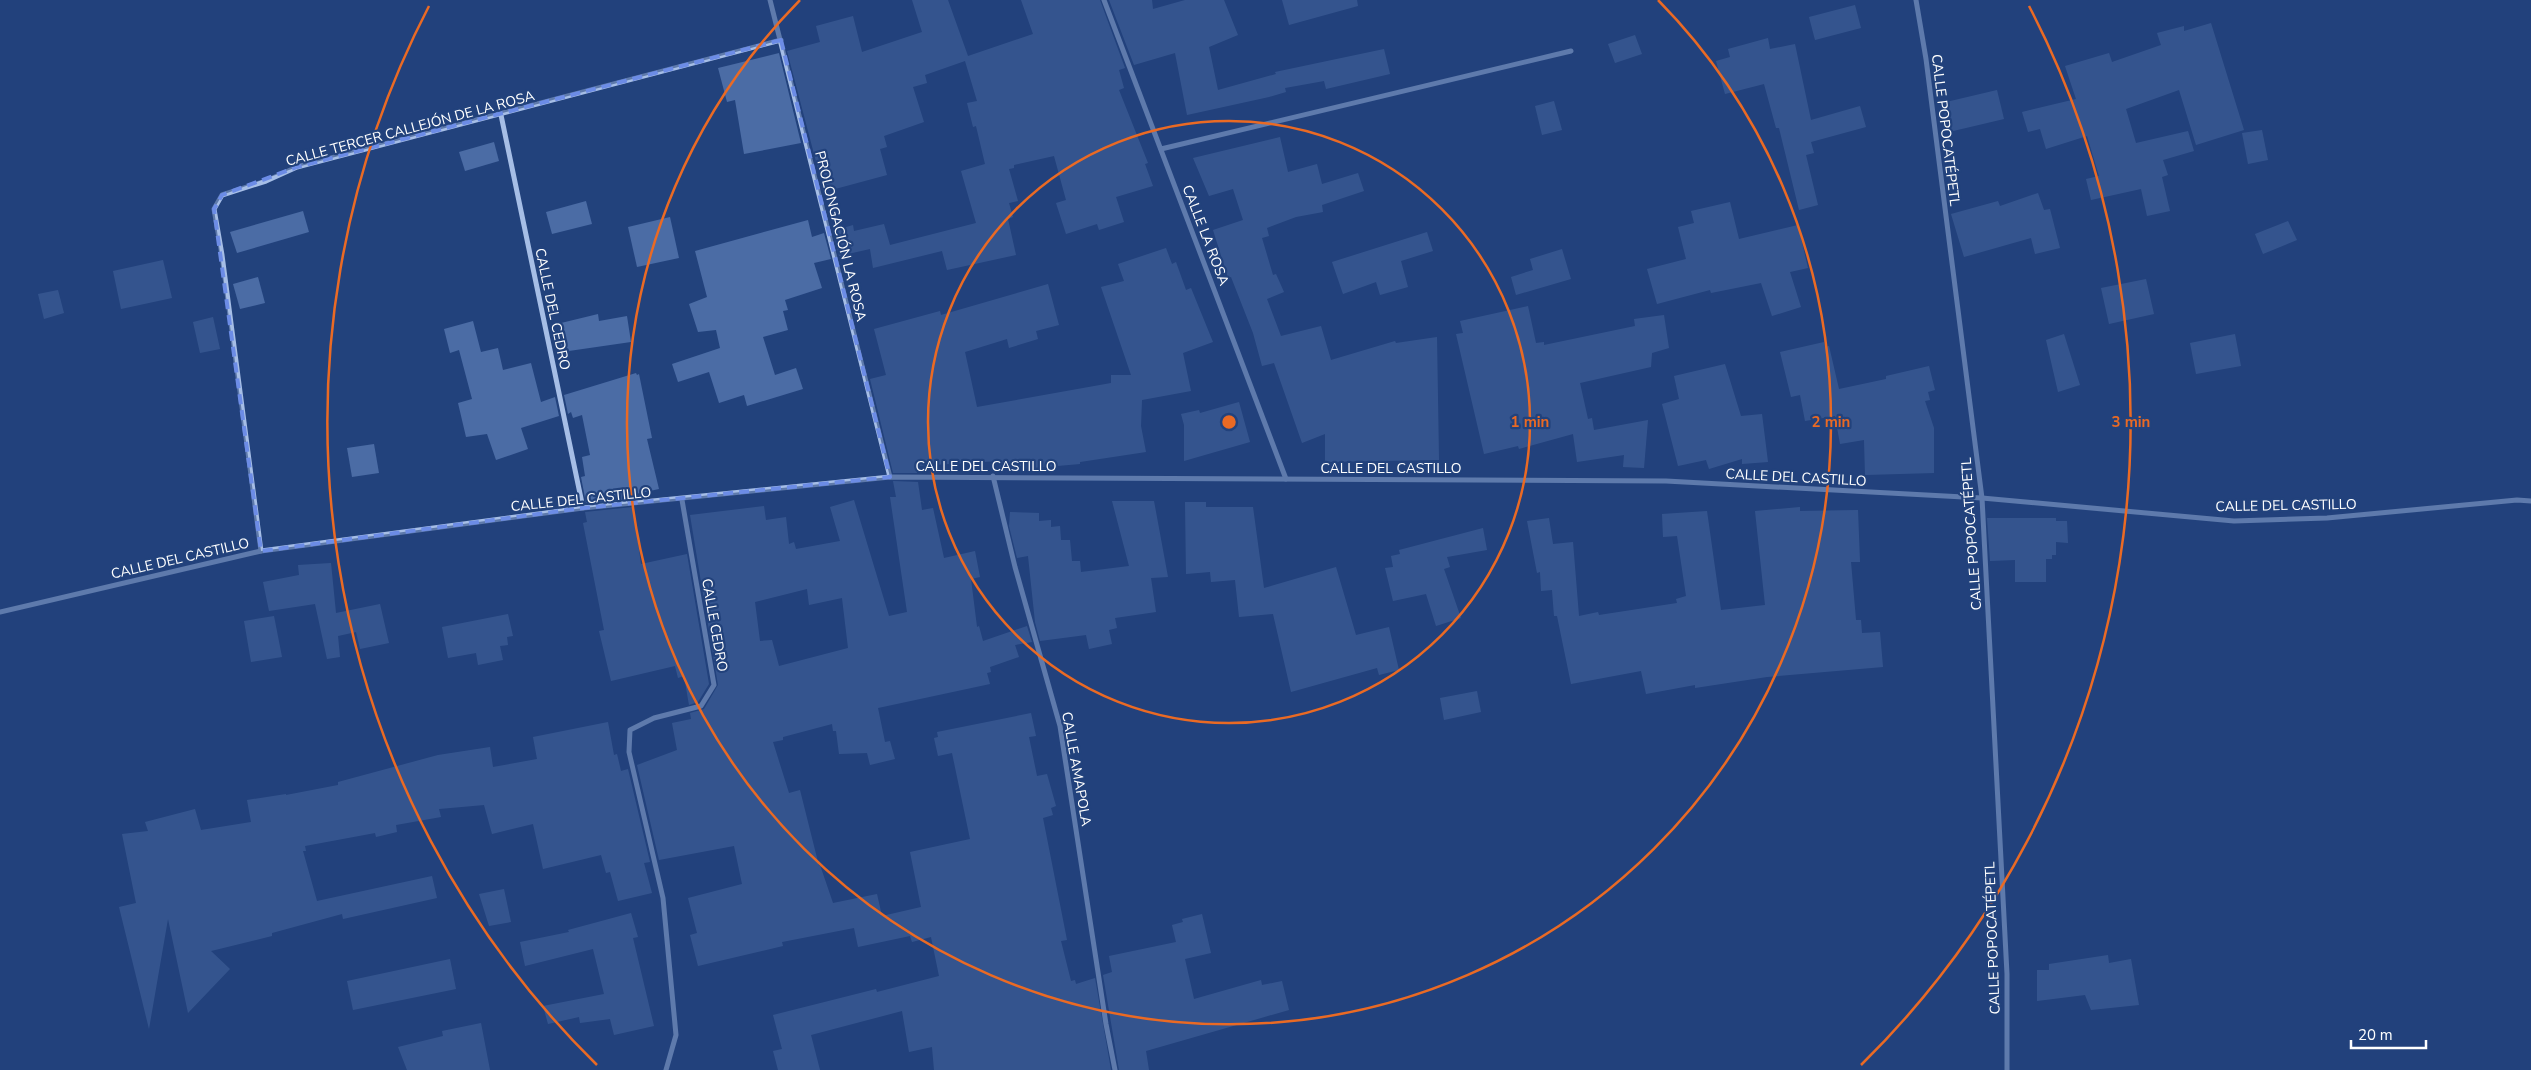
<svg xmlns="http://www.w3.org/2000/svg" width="2531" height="1070" viewBox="0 0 2531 1070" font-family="'Nunito Sans',sans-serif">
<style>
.building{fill:#4b6ca5;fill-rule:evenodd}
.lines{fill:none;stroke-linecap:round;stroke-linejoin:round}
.street{stroke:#a6bee6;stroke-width:5}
.marked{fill:none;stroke:#6c8ce6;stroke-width:4;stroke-dasharray:10 6;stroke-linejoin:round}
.ring{fill:none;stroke:#ea6a24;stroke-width:2.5}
.labels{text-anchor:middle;stroke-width:4.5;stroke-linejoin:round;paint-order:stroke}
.street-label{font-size:14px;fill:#fff;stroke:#22427c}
.centre{fill:#ea6a24;stroke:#22427c;stroke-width:2.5}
.ring-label{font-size:15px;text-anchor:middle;font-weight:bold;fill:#ea6a24;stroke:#22427c;stroke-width:4.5;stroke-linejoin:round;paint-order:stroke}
</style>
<rect width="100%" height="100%" fill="#22427c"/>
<!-- building -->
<g class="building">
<polygon points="912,0 948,0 968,56 1033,34 1021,0 1100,0 1125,68 1119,70 1124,88 1119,90 1148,163 1145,164 1153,186 1116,197 1124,222 1099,230 1097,224 1066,234 1056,203 1066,200 1054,156 1014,165 1014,168 1009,169 1018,201 1009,203 1013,217 1008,219 1016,255 947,270 942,251 873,268 870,249 839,256 833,231 853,225 854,231 884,224 890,245 976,223 961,171 985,164 976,126 973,127 967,103 977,101 965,61 925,75 927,83 913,87 924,122 884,136 887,147 880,149 887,175 824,192 787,51 820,42 816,26 853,16 862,52 922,32"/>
<polygon points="1109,0 1152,0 1153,9 1185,0 1224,0 1238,35 1209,47 1218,90 1276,74 1275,72 1384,49 1390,74 1326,89 1324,81 1285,88 1286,92 1269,97 1187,115 1175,53 1134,65"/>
<polygon points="1282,0 1357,0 1358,6 1289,25"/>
<polygon points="1855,5 1861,28 1815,40 1809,17"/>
<polygon points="2211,23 2244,130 2196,145 2179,90 2126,109 2136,143 2188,131 2194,151 2163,160 2168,175 2162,177 2170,211 2147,216 2141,189 2091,200 2086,179 2099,176 2087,136 2046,149 2040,129 2028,132 2022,112 2076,99 2065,66 2109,53 2112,62 2161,45 2157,33 2184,26 2184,31"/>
<polygon points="1635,35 1642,54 1615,63 1608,44"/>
<polygon points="1768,38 1770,49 1795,44 1811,120 1860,106 1866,127 1811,142 1814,153 1806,155 1818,205 1799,210 1779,128 1776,128 1764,84 1725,94 1716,61 1730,57 1728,49"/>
<polygon points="779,53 801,143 744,154 735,100 727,102 718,68"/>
<polygon points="1997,90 2004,119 1949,132 1942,103"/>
<polygon points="1554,101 1562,130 1542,135 1535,106"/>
<polygon points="2262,130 2268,160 2248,164 2242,133"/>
<polygon points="1280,137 1288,172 1317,164 1322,184 1358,173 1364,191 1322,205 1323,212 1296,217 1267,228 1269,236 1262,238 1273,275 1276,274 1284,292 1267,299 1281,336 1321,326 1331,360 1395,341 1396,343 1437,337 1439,460 1325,462 1325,434 1302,443 1274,363 1262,366 1253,333 1231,277 1228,278 1213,230 1243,220 1233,189 1209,196 1193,158"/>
<polygon points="494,142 499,161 465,171 459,152"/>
<polygon points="2038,193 2044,210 2050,209 2060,248 2035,254 2031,238 1964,257 1951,214 1998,201 2000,206"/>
<polygon points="586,201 592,224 552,234 546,212"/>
<polygon points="1730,202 1739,239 1798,225 1808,268 1790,272 1801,307 1772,316 1761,283 1711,293 1710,290 1657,304 1647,269 1686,259 1678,227 1694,223 1691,211"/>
<polygon points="303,211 309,232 237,253 230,232"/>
<polygon points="670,217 679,258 637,267 628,227"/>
<polygon points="808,220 812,237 824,233 831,259 814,263 822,288 785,300 788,310 783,311 788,330 763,337 775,375 796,368 803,389 747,406 744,395 719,403 709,372 678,382 672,364 720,348 716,330 698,332 689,304 707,297 695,251"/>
<polygon points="2288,221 2297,240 2263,254 2255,234"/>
<polygon points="1427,232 1433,251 1401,261 1408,287 1380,295 1376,282 1343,294 1332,262"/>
<polygon points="1166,248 1172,264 1176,262 1186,290 1191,288 1213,342 1183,353 1191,391 1142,400 1141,426 1146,452 1080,462 1080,464 1023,469 1023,466 1000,468 999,461 916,466 917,473 893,473 870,379 886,375 874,329 940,311 941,315 1048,284 1059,325 1036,331 1038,339 1009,348 1007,339 965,352 977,407 1111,383 1111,375 1131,375 1101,287 1124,281 1118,264"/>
<polygon points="1562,249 1571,279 1516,295 1511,277 1533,270 1530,259"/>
<polygon points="163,260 172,298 121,309 113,271"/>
<polygon points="258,277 265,303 240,309 233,284"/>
<polygon points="2146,279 2154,314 2109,324 2101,288"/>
<polygon points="58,290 64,313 44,319 38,294"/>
<polygon points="1528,306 1536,343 1544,342 1544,345 1635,326 1634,319 1664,315 1669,348 1652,353 1651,367 1580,383 1588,419 1592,418 1594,430 1648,420 1644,468 1623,467 1624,455 1577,462 1573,434 1519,449 1518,446 1484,454 1456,334 1463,333 1460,321"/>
<polygon points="598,314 599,321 627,316 631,342 562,352 558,330 563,329 561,323"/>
<polygon points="213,317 220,349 200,353 193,322"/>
<polygon points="473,321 481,352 498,348 503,370 531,363 541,402 555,397 559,416 521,428 528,449 496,460 487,434 466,437 458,403 472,399 459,350 450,353 444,329"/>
<polygon points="2064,334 2080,385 2058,392 2046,340"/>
<polygon points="2235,334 2241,366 2196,374 2190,343"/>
<polygon points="1824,342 1825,347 1829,346 1839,389 1886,379 1886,376 1929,366 1935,390 1928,392 1930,400 1925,401 1934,428 1934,473 1865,475 1864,440 1840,444 1835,416 1805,421 1800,395 1791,397 1780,352"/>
<polygon points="1725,364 1741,416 1762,414 1768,462 1742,464 1742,459 1709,469 1706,460 1678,466 1662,404 1679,399 1674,376"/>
<polygon points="636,373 637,375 639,374 652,438 647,439 659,489 631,495 632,499 586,503 581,477 585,476 582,457 590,455 582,415 573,418 571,412 568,414 564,395"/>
<polygon points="1239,402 1250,442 1184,461 1184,425 1181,414 1199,410 1200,413"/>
<polygon points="374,444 379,473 352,477 347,448"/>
<path d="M893,481L918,482L922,510L933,508L944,558L975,551L980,577L971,579L977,627L979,626L983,641L1027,626L1032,642L1015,645L1019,657L990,667L991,672L987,673L990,684L878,708L885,742L890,741L895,759L870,765L867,753L839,754L836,731H833L832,724L783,737V740L773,742L789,793L800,790L819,866L820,865L833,903L877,894L882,916L921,907L910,852L970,839L952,753L938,756L934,738L938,737L937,732L1031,713L1036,736L1029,737L1037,776L1047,774L1056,806L1051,808L1053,815L1043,818L1067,940L1061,941L1071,981L1075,980L1076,984L1095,978L1111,1070H934L932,1047L909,1052L902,1011L811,1035L820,1070H778L773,1051L782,1049L773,1015L876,989L877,992L939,976L931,937L912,942L910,936L858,947L854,928L782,942L783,946L698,966L690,935L697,933L688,898L742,884L734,846L659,860L637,765L677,750L672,723L691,719L690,713L704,709L718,685L690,515L764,506L766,520L786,517L789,544L794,542L796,549L840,541L830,507L854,500L889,616L907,612L890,497H896ZM807,589L809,605L842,598L848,648L779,666L772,640L760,641L755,602Z"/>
<polygon points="1112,501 1154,501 1168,577 1151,578 1156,612 1115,618 1117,628 1109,630 1112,644 1089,649 1086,635 1040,641 1035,622 1028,556 1017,558 1009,526 1010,512 1039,513 1039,521 1051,520 1051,527 1060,526 1061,540 1070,540 1072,561 1080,561 1081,572 1129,566"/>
<polygon points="1185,502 1206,502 1206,507 1253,507 1264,588 1336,567 1356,635 1389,627 1399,670 1379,675 1377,668 1291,692 1273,614 1239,617 1235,580 1211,582 1210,572 1186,574"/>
<polygon points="633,507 641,564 687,554 709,684 698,702 689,705 684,676 678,678 675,666 611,681 599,631 604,630 583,523 587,522 585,512"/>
<polygon points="1800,507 1800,511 1858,510 1860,562 1851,562 1856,620 1861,620 1862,633 1880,632 1883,667 1767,677 1695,688 1695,685 1646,694 1641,671 1571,684 1557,616 1554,616 1552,590 1541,591 1540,572 1537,573 1527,521 1549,518 1553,544 1573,542 1579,616 1598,612 1599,615 1677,603 1676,599 1686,596 1677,536 1663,537 1662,514 1707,511 1721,610 1765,605 1755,511"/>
<polygon points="1987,518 2056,518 2056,521 2067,521 2068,543 2056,542 2056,555 2052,555 2052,559 2046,559 2046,582 2015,582 2015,560 1990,561"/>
<polygon points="1483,528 1487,550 1447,557 1450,567 1444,569 1461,618 1436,626 1426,594 1393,601 1385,568 1393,567 1391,556 1400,554 1399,550"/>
<polygon points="331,563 336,613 380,604 389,643 360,649 356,632 338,636 340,657 327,659 315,604 269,611 263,582 299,575 298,565"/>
<polygon points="508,614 513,636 507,637 508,645 500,646 503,660 478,665 476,653 448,658 442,627"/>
<polygon points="274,616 282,657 251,662 244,621"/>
<polygon points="1477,691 1481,712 1444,720 1440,698"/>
<polygon points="608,722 614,755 617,754 621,771 628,769 650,862 644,863 652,893 618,901 610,872 606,873 601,855 543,869 533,824 492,834 484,805 439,809 441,817 396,825 397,832 376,837 375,833 305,846 306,851 303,851 317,901 432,876 437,898 343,919 342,914 272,933 272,936 211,951 230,969 188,1013 168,919 149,1029 119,907 136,903 122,834 148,831 145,822 195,809 201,830 251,822 247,800 286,794 286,795 338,785 338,782 438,755 490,747 493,767 537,759 533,737"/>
<polygon points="504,889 511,922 489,926 479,894"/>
<polygon points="631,913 638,937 633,938 654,1026 614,1035 610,1019 580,1023 579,1017 548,1024 543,1006 604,994 593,949 525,966 520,942 569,932 568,930"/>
<polygon points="1202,914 1211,953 1185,959 1194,999 1261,980 1262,985 1282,981 1289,1010 1146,1051 1149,1070 1119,1070 1103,975 1112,972 1109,956 1176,942 1172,925 1183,922 1182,919"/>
<polygon points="2108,955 2109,963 2131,959 2139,1005 2091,1010 2085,995 2037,1001 2037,970 2049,970 2049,964"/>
<polygon points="450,959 456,989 353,1010 347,981"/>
<polygon points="481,1023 490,1070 407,1070 398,1047 443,1036 442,1031"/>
</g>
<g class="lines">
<!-- street -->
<g class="street">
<polyline points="770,0 890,477"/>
<polyline points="1104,0 1286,479"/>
<polyline points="1916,0 1926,59 1982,498 2007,974 2007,1070"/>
<polyline points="501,115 583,508"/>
<polyline points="1161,149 1571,51"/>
<polyline points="993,476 1015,567 1060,726 1106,1024 1115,1070"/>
<polyline points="261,551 222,255 214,209 222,195 266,181 297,167 781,40"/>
<polyline points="0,612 261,551 583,508 890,477 1666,481 1982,498 2234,521 2327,518 2517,500 2531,501"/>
<polyline points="666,1070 676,1035 663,898 629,752 630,730 654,718 701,706 714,685 682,500"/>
</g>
</g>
<!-- marked area -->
<path d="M0 0H2531V1070H0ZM781,40L890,477L583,508L261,551L214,209L222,195L297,167Z" fill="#22427c" fill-opacity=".55" fill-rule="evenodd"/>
<path class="marked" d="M781,40L890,477L583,508L261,551L214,209L222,195L297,167Z"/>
<!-- distance rings -->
<g class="ring">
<circle cx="1229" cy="422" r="301"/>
<path d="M1658 0A602 602 0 1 1 800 0"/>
<path d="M597 1065A902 902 0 0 1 429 6M2029 6A902 902 0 0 1 1861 1065"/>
</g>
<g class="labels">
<!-- street labels -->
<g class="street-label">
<text transform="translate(410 128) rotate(-15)" y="5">CALLE TERCER CALLEJÓN DE LA ROSA</text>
<text transform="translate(1946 130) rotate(83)" y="5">CALLE POPOCATÉPETL</text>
<text transform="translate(1206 235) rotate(69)" y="5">CALLE LA ROSA</text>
<text transform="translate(841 236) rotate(76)" y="5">PROLONGACIÓN LA ROSA</text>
<text transform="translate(553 309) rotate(78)" y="5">CALLE DEL CEDRO</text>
<text x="986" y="471">CALLE DEL CASTILLO</text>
<text x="1391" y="473">CALLE DEL CASTILLO</text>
<text transform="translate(1796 477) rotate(3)" y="5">CALLE DEL CASTILLO</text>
<text transform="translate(581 499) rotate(-6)" y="5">CALLE DEL CASTILLO</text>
<text transform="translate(2286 505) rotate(-1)" y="5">CALLE DEL CASTILLO</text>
<text transform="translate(1971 534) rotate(-94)" y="5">CALLE POPOCATÉPETL</text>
<text transform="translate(180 558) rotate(-13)" y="5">CALLE DEL CASTILLO</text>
<text transform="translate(715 625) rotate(80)" y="5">CALLE CEDRO</text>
<text transform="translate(1077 769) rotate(80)" y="5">CALLE AMAPOLA</text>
<text transform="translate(1992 938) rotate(-92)" y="5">CALLE POPOCATÉPETL</text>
</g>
</g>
<circle cx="1229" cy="422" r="8" class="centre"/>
<g class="ring-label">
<text x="1530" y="427">1 min</text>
<text x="1831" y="427">2 min</text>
<text x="2131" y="427">3 min</text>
</g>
<!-- scale -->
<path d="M2351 1040v8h75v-8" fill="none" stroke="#ffffff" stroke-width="2.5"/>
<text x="2358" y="1040" font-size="15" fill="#ffffff" stroke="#22427c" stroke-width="4" paint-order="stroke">20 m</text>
</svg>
